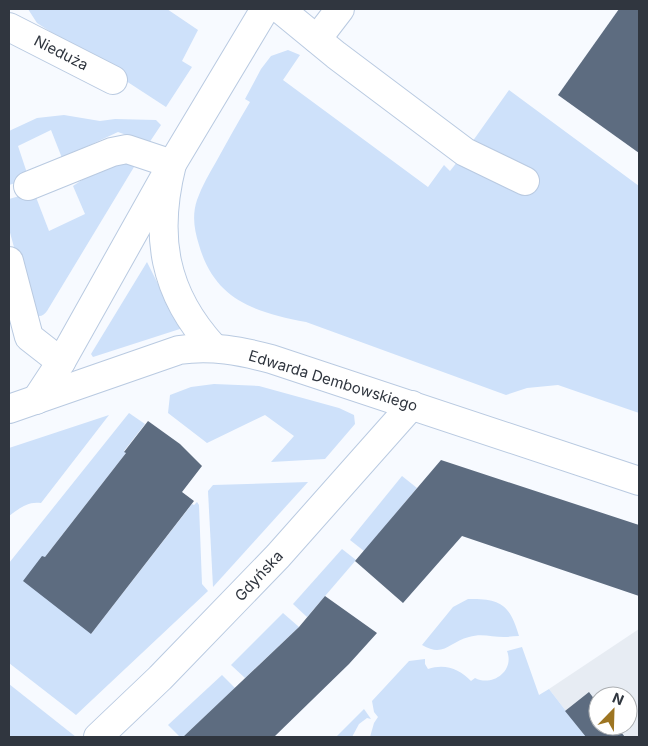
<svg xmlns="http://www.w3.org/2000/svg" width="648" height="746" viewBox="0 0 648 746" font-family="Inter,sans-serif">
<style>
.built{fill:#e7ecf3;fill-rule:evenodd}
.green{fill:#cee1fa}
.building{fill:#5d6c80}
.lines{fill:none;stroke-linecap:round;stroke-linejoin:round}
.minor-casing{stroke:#b9cae1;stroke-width:30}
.minor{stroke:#fff;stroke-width:28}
.labels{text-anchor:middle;stroke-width:5;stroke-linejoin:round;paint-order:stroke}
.street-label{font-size:15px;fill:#30363f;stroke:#fff}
</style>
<rect width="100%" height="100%" fill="#f7faff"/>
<!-- built -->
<path class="built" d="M639,629V737H586L549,689ZM598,696H628V726H598Z"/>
<!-- green -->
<g class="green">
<polygon points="28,9 167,9 198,30 182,61 192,67 166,107 37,23"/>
<path d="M288,50L300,55L283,80L428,187L444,165L450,171L465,152L509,90L639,186V413L558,385L527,388L506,395L306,322C254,312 215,300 199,245C194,229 192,215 197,200C202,186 209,174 216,162C227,142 238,122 250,102L245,99L261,69L271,56Z"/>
<polygon points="64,115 100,121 115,119 156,120 161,125 149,143 118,132 62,158 51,130 18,146 29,179 9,185 9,131 37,118"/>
<path d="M109,162L129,163L134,167L47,311C43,316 41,317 34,315L31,309L9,229V199L34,192L49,231L85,214L73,186Z"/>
<polygon points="147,262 163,294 186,327 93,357 91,354"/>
<polygon points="214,384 259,386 339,408 354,415 355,424 325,459 271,462 294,436 265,415 207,443 168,413 170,395 191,387"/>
<polygon points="129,413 145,424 124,451 126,453 45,557 91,634 192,504 194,505 197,502 199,505 202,584 208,591 76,715 9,663 9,563"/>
<path d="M109,415L41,503C27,501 19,509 9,516V448Z"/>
<polygon points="402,476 417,488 364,551 350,540"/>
<polygon points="308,482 213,587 208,491 213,485"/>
<polygon points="342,549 356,560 307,617 293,604"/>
<path d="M468,599C501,598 510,605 519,636C514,636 509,637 504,637C492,637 481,633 469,637C449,642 444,658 422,645L453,607Z"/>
<polygon points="283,613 299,627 245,678 231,665"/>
<path d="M522,647L539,695L549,689L586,737H370L374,723L378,717L374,712L372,701L409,661L425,659V664L428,669C445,663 460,669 471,681L475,678C492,687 515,671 507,651Z"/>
<polygon points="222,675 235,688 183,737 180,737 168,725"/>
<polygon points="9,684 76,737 9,737"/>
<polygon points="364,709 371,719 367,718 359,724 352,737 336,737"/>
</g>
<!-- building -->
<g class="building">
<polygon points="619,9 639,9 639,153 558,95"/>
<polygon points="148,421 180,444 202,466 182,492 194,501 91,634 23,581 42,556 45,557 126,453 124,452"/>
<polygon points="441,460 639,525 639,596 462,536 403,603 355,561"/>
<polygon points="325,596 377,633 349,664 274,737 183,737 299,627"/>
<polygon points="589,692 598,704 598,726 616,726 625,737 586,737 565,711"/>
</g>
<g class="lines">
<defs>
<g id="minor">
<polyline points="280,9 336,55 465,152 525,181"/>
<polyline points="9,27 113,80"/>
<polyline points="317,39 340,9"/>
<path d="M28,186L112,152L127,149L172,164C154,235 163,293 214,348"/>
<polyline points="9,261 29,337 61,362"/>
<polyline points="36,400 61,362 172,164 265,9"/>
<path d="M9,409L179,350C211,345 241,351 271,359L639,481"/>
<polyline points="98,737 160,678 278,556 412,405"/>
</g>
</defs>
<!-- minor casing -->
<use href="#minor" class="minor-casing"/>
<!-- minor -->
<use href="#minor" class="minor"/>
</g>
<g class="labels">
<!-- street labels -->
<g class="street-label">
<text transform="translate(61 53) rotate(27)" y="5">Nieduża</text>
<text transform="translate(333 381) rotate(17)" y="5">Edwarda Dembowskiego</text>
<text transform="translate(259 576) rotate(-47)" y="5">Gdyńska</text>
</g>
</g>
<!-- border -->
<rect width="648" height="746" fill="none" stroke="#30363f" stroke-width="20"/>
<!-- north arrow -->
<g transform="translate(613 711) rotate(23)"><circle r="24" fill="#ffffff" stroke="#acafb2"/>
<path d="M0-4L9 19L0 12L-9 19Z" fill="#9d7522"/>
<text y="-8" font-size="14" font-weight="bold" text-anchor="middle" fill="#30363f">N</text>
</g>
</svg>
